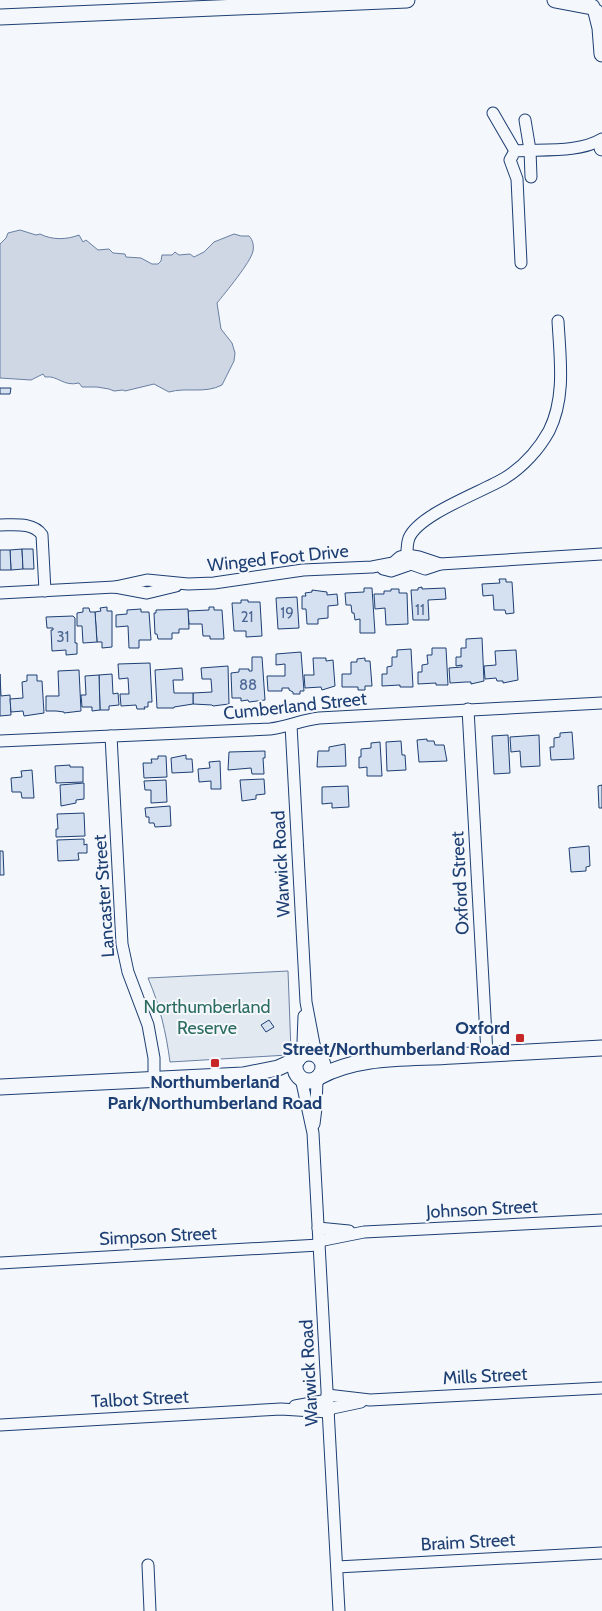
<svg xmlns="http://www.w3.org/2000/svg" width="602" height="1611" viewBox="0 0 602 1611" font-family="Cabin,sans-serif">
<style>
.green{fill:#e3e9f0;stroke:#687fa3}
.water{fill:#cfd7e4;stroke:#687fa3}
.building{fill:#d5e0f0;stroke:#1d3f73}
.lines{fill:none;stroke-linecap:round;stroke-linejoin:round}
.street-casing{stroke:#1d3f73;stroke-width:13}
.secondary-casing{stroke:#1d3f73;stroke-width:17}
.street{stroke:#f4f7fb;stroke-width:11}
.secondary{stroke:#f4f7fb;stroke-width:15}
.poi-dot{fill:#c62828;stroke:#f4f7fb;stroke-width:2}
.labels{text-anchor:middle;stroke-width:4;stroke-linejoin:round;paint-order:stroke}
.number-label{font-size:15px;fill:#4b6792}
.street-label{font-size:18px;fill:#1d3f73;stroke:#f4f7fb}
.park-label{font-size:18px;fill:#2c6c60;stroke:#f4f7fb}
.poi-label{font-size:18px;font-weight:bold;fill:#1d3f73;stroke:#f4f7fb;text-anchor:end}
</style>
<rect width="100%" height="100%" fill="#f4f7fb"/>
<!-- green -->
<path class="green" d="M288,971L291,1051L288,1055L170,1062C166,1032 160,1006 148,978Z"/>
<!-- water -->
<path class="water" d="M20,230L36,235L40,234C52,240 66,240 79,235L83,242L86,240L98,250L109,249L113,253L125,254L126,257L141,258L152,264H158L161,261L162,255H172L175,252L179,255L190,254L194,257L204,252L214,242L234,234L241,236H249C253,240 254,246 253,251C251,262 225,293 217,303L221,329L232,343L235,353L234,361L222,385C205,394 186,387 169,392L154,384L125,391L123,390L114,391L109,389L97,387H82L79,383C63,387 58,375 45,377L43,374L31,380L0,378V244L6,238L8,233Z"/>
<!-- building -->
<g class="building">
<polygon points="0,388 11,388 10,394 0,394"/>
<polygon points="22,549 23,569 11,570 10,550"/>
<polygon points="22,549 33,549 34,569 23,569"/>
<polygon points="0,550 10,550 11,570 0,570"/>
<polygon points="499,579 506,579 506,582 512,582 514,613 506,614 505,610 494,610 493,595 483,596 482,584 500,583"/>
<polygon points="422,587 422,589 445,588 446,599 428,600 429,620 413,620 411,590 418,590 418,588"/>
<polygon points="364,588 372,588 375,633 360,633 360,619 355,620 354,613 352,613 351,605 346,605 345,593 364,592"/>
<polygon points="391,589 399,589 399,593 407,593 408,624 386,625 385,608 375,609 374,594 384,594 384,591 391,591"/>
<polygon points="312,590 327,592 327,595 337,594 338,605 328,606 328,618 318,619 318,624 307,624 306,609 302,609 302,596 306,596 305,593 312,592"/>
<polygon points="297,597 299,628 278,629 276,598"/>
<polygon points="241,600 248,600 248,602 260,602 262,636 246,637 246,631 234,631 232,603 241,603"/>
<polygon points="107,607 107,611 112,611 112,647 102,648 102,642 97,642 95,612 101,611 100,608"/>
<polygon points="209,607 214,607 214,610 222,610 224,639 210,639 210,636 203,636 202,624 189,624 188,611 209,610"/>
<polygon points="83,608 89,608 90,612 95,612 97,642 83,643 82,626 77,626 77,613 83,612"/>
<polygon points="141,609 141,612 149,612 151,640 139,640 139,648 129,648 128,626 116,627 116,615 127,614 127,610"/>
<polygon points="188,609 189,629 179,629 179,633 172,633 172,639 158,639 157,634 155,634 154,613 156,613 156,610"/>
<polygon points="73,616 75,618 75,643 77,643 77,654 66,655 66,650 52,651 51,630 53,630 53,628 47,628 46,617"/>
<polygon points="482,638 484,681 471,684 471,682 466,682 450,683 449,668 462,667 462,665 456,666 456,657 461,657 461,648 466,648 466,639"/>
<polygon points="432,648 446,648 448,685 436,685 436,683 418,684 418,672 422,672 422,665 428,664 427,655 432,655"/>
<polygon points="411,649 413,687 400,687 400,685 382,686 382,674 387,674 387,667 392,666 392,657 397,657 397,650"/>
<polygon points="516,650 518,680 503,683 503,681 497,681 496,678 485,679 484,666 496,665 495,651"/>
<polygon points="301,652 304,691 300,691 300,694 293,694 293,692 289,690 289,688 282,688 282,691 268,691 267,676 285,676 285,664 276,665 276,654"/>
<polygon points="252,657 262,657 265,700 249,702 248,700 241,701 241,698 232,698 231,673 239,672 239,669 249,669 249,671 252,671"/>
<polygon points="313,658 326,658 326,661 333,660 335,686 322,690 321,687 305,688 304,675 314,675"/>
<polygon points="365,658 365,661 370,661 372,686 365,686 365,690 358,690 358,687 342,687 342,674 351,674 351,662 357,662 357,659"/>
<polygon points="150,663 152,702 148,702 148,707 144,707 145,709 137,709 136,705 121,706 120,694 129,694 128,678 119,679 118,664"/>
<polygon points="228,666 229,704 213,706 212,705 193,704 193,693 212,692 211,679 202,679 201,668"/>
<polygon points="182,668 183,680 173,680 174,693 193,693 193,704 174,707 174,708 157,708 155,670"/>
<polygon points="79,670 81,711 64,713 64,712 56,711 46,711 46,696 59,696 58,671"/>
<polygon points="0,674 1,696 10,695 11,715 0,716"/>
<polygon points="112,674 113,694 118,693 119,705 109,706 109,710 100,710 99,675"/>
<polygon points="27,675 37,675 37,681 42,681 44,713 24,716 23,711 11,712 10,699 23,698 22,682 27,681"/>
<polygon points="99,675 100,710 92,711 92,707 82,707 81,695 86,695 85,676"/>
<polygon points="572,732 574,759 551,760 550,747 554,747 554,738 560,737 560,733"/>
<polygon points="508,735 510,773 494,774 492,736"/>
<polygon points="539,735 540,766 521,767 520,751 511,752 510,737"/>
<polygon points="427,739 427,741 434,741 435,745 444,745 447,761 419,762 417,740"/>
<polygon points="401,741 402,755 405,755 406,770 387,771 386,742"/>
<polygon points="380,742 382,776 367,776 367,767 359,768 359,757 361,757 361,749 371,748 371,743"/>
<polygon points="345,744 346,766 317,767 318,751 329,751 329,747"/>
<polygon points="265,751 265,758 263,758 264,774 252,774 251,768 228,770 229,752"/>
<polygon points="186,755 186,759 192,759 193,772 172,773 171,758"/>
<polygon points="158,756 166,756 167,777 144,778 143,763 152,763 151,759 158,759"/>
<polygon points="220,761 221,789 211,789 211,781 199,782 198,769 210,768 209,762"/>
<polygon points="70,765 70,767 83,767 83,782 56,783 55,766"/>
<polygon points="32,770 34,798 22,798 21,792 12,792 11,778 22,777 21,771"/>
<polygon points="264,779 265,794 256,795 256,799 242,801 240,780"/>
<polygon points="166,780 167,802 151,803 151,790 145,790 144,781"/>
<polygon points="84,783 84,799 76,800 76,803 61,806 60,785"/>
<polygon points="602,785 602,808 599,808 598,786"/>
<polygon points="348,786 349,807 332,808 332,803 322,804 322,787"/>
<polygon points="170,806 171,826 155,827 154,823 149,823 149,817 146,817 145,808"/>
<polygon points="84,813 85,836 56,837 56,829 58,829 57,814"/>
<polygon points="84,839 84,845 87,844 87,853 78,853 79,860 58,861 57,840"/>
<polygon points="589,846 590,866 586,867 586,871 571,872 569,848"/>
<polygon points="0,851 3,851 4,875 0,875"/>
<polygon points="269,1020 274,1027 266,1032 261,1025"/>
</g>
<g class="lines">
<defs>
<g id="street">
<polyline points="493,113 515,151"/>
<polyline points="525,120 530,150 531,177"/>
<path d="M521,263L517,179L510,160L515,151C541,149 580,153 602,139"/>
<path d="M0,525C14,525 33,522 42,535L45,591"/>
<path d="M407,565C407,557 406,546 409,538C419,514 482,492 505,478C523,467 539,449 549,431C566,397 560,358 558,321"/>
<polyline points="383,569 391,571 411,564 425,569 440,564 602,554"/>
<polyline points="115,587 147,580 188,584 214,583 303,570 372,567 393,563 400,557 407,555 419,557 440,564"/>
<polyline points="0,593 115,587 147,593 176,586"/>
<polyline points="468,709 487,1054"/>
<polyline points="291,725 306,1002 314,1044 318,1056"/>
<polyline points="111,736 122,944 128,972 148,1025 154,1058 154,1079"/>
<path d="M0,741L270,729C287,727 302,720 319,718L602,703"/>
<polyline points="299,1058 303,1042 304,1016"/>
<polyline points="301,1078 313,1133 339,1611"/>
<polyline points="314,1124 316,1108 317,1079"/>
<polyline points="318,1228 349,1231"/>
<polyline points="319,1241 364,1232 602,1220"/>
<polyline points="0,1263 319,1245"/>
<polyline points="327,1395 370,1400 602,1388"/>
<polyline points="295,1406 328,1400"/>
<polyline points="328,1409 361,1402"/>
<polyline points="0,1425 281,1409 329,1412"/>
<polyline points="148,1565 150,1611"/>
<polyline points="337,1567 602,1553"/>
</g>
<g id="secondary">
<polyline points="555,0 592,7"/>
<polyline points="596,12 600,28 602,54"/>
<polyline points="0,17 407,0"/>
<polyline points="602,144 602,148"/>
<circle cx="309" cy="1067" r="14"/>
<path d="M319,1077C359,1055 409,1059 453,1056C503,1053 552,1051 602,1048"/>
<polyline points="0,1087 243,1075 278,1068 298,1059"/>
</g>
</defs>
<!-- street casing -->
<use href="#street" class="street-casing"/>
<!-- secondary casing -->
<use href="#secondary" class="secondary-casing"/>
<!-- street -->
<use href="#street" class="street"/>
<!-- secondary -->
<use href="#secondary" class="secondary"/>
</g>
<!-- markers -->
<g class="poi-dot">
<rect x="515" y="1033" width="10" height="10" rx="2.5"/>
<rect x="210" y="1058" width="10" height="10" rx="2.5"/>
</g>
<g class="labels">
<!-- number labels -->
<g class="number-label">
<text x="420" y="615">11</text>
<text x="287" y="618">19</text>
<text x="247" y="622">21</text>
<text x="63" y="642">31</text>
<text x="248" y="690">88</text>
</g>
<!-- street labels -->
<g class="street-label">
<text transform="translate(278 558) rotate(-6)" y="6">Winged Foot Drive</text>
<text transform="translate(295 706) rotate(-6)" y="6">Cumberland Street</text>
<text transform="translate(281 864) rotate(-93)" y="6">Warwick Road</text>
<text transform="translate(460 883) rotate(-93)" y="6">Oxford Street</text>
<text transform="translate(104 896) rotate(-94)" y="6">Lancaster Street</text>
<text transform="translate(482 1209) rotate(-3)" y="6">Johnson Street</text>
<text transform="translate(158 1236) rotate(-3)" y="6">Simpson Street</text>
<text transform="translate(309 1373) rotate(-93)" y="6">Warwick Road</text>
<text transform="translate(485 1376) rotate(-3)" y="6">Mills Street</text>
<text transform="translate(140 1399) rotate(-3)" y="6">Talbot Street</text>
<text transform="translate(468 1542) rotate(-3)" y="6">Braim Street</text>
</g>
<!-- park labels -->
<g class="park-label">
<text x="207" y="1013">Northumberland<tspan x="207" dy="21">Reserve</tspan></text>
</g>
<!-- poi labels -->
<g class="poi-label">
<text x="510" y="1034">Oxford<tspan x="510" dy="21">Street/Northumberland Road</tspan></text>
<text x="215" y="1088" text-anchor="middle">Northumberland<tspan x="215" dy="21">Park/Northumberland Road</tspan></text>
</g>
</g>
</svg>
